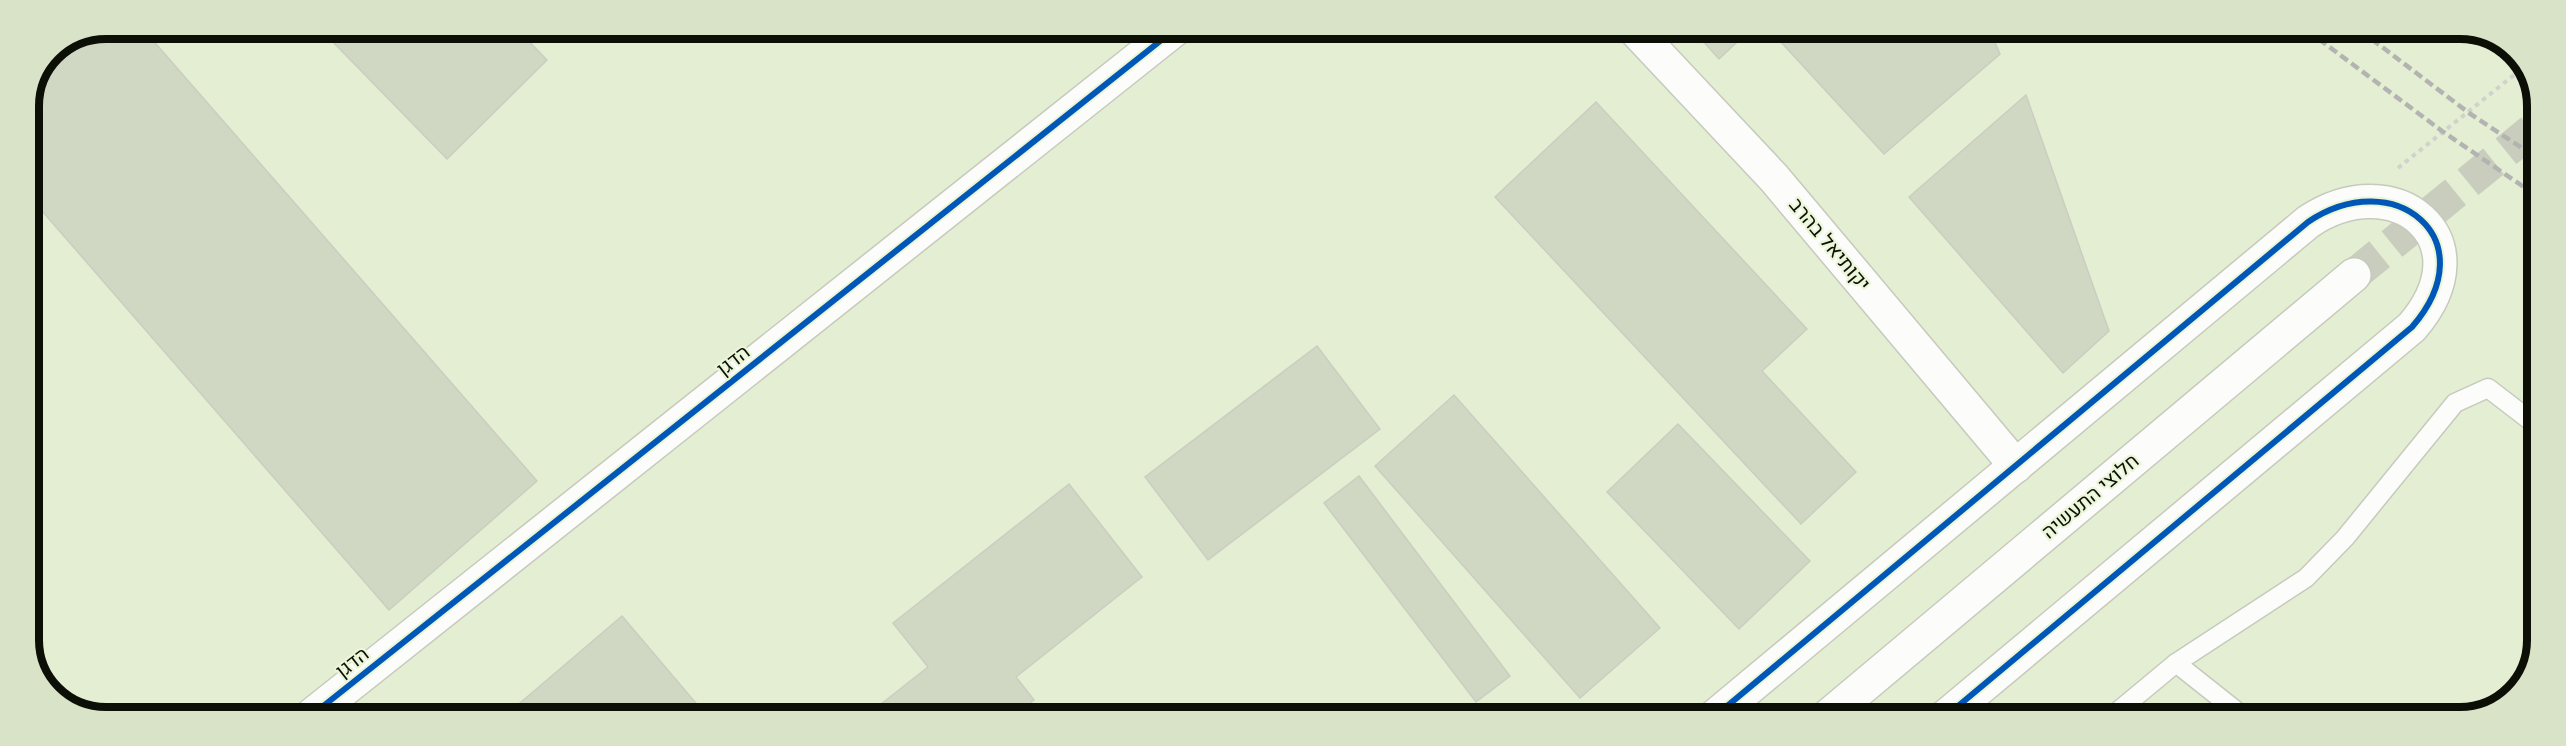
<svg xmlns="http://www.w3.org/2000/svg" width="2566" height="746" viewBox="0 0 2566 746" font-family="Karla,Heebo,sans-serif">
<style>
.built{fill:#e4eed2}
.building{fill:#d0d7c3;stroke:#cacec1;stroke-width:1.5}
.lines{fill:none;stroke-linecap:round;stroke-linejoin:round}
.secondary-tunnel{stroke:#c8cdbe;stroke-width:33;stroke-dasharray:33 16;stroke-linecap:butt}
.lane-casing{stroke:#c6cabd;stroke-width:21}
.street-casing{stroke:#c6cabd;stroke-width:36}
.secondary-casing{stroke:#c6cabd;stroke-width:36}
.path{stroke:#d0d2ce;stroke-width:4;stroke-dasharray:4.5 4.5;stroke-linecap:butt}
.lane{stroke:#fcfdfa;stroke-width:18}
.street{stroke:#fcfdfa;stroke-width:33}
.secondary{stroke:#fcfdfa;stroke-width:33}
.rail{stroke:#b3b4b1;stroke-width:4.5;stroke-dasharray:9 4.5;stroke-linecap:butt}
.cycleway-casing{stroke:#ebf5d8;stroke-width:10}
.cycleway{stroke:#0057b8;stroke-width:6}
.labels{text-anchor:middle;stroke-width:4.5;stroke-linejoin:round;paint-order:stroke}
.street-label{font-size:20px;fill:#0c0f06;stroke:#ebf5d8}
.rim{fill:none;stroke:#0c0f06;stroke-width:8}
</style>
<rect width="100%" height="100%" fill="#e9efde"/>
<!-- built -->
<polygon class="built" points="106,29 2480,31 2519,55 2537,100 2535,660 2508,701 2461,717 86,715 47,691 29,646 29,105 51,51"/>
<!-- building -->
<g class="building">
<polygon points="106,28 143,29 537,481 389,610 29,196 29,105 51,51"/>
<polygon points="342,29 517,29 547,60 447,159 331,40"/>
<polygon points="1693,30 1750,30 1719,59"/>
<polygon points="1793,30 1990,31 2000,54 1884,154 1780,41"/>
<polygon points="2026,95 2109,331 2063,373 1909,197"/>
<polygon points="1596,102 1807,329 1762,371 1856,472 1801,524 1495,197"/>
<polygon points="1317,346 1380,429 1208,560 1145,477"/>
<polygon points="1454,395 1660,628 1580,698 1375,466"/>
<polygon points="1678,424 1810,561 1739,629 1607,492"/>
<polygon points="1359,476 1510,676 1476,702 1324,503"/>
<polygon points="1069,484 1142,577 1016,677 1034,700 1014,716 866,716 928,667 893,623"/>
<polygon points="622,616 706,715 506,715"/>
</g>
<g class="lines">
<!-- secondary-tunnel -->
<polyline class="secondary-tunnel" points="2354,275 2537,126"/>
<defs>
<g id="lane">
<polyline points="2176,663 2244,717"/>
<polyline points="2111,717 2176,663 2306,578 2345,538 2455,403 2488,388 2536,425"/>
</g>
<g id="street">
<polyline points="1635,30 1774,178 2016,466"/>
<polyline points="312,715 1174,30"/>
<path d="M1714,717L2308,222C2394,164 2488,239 2412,327L1945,717"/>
</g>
<polyline id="secondary" points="1827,717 2354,275"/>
</defs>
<!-- lane casing -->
<use href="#lane" class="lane-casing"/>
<!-- street casing -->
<use href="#street" class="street-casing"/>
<!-- secondary casing -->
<use href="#secondary" class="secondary-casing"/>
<!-- path -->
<polyline class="path" points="2398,168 2524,67"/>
<!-- lane -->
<use href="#lane" class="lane"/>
<!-- street -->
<use href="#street" class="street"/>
<!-- secondary -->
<use href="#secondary" class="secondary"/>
<!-- rail -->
<g class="rail">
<polyline points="2308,31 2442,131 2537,196"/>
<polyline points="2361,31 2469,113 2537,158"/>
</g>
<defs>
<g id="cycleway">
<polyline points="312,715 1174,30"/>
<path d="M1714,717L2308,222C2394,164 2488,239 2412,327L1945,717"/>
</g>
</defs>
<!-- cycleway casing -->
<use href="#cycleway" class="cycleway-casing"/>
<!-- cycleway -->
<use href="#cycleway" class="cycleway"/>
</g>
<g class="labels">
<!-- street labels -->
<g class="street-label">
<text transform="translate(1830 244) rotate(50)" y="7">יקותיאל בהרב</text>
<text transform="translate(733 360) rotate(-38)" y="7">הדגן</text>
<text transform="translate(2090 496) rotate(-40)" y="7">חלוצי התעשיה</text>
<text transform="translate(352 662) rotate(-38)" y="7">הדגן</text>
</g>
</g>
<!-- crop -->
<path d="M0 0H2566V746H0ZM106 39H2460A67 67 0 0 1 2527 106V640A67 67 0 0 1 2460 707H106A67 67 0 0 1 39 640V106A67 67 0 0 1 106 39Z" fill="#d9e3c7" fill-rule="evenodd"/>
<path class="rim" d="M106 39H2460A67 67 0 0 1 2527 106V640A67 67 0 0 1 2460 707H106A67 67 0 0 1 39 640V106A67 67 0 0 1 106 39Z"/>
</svg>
